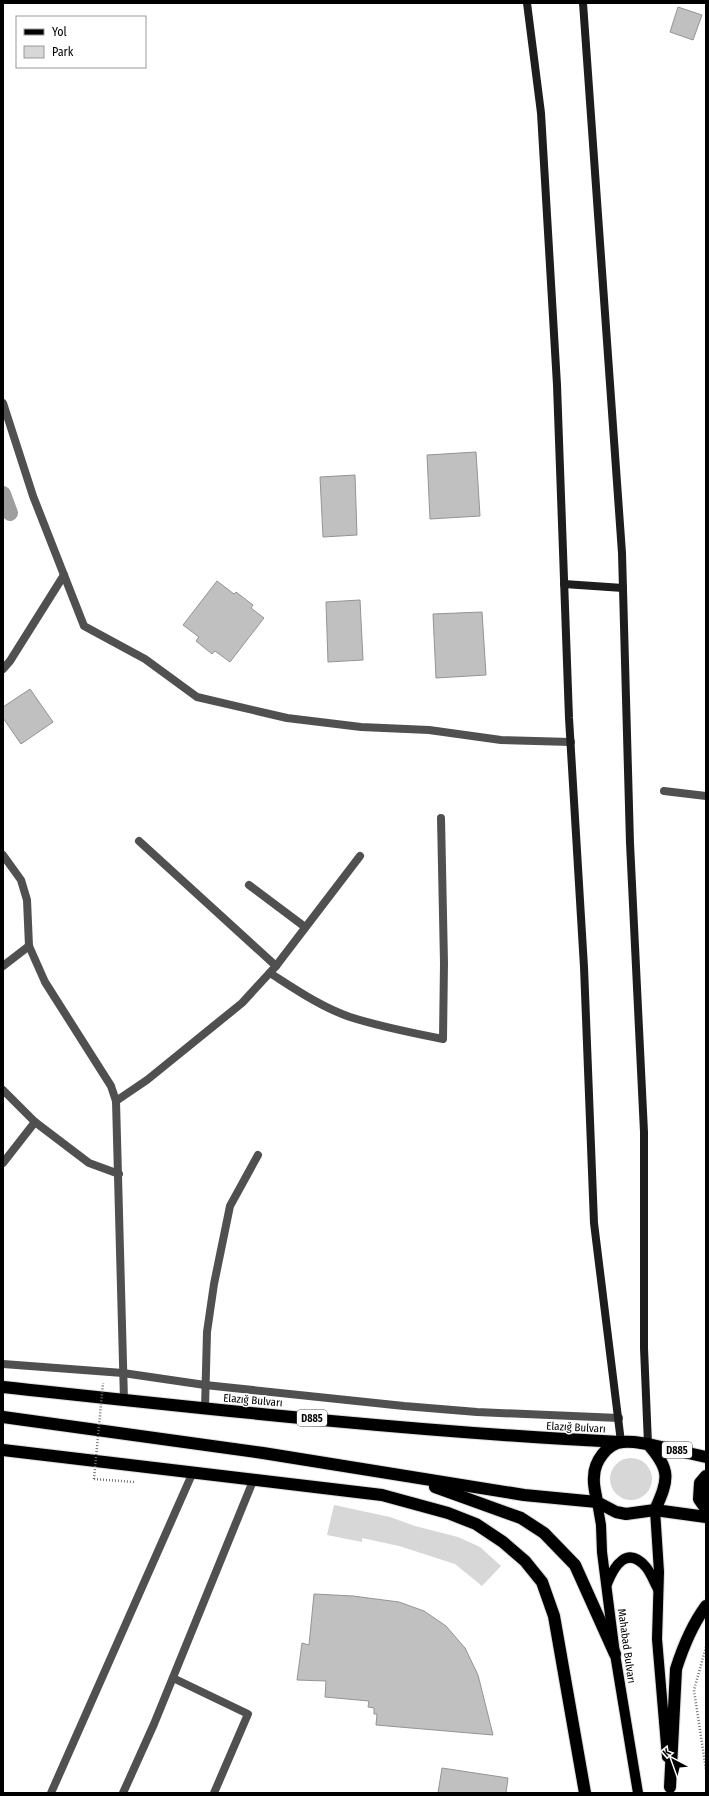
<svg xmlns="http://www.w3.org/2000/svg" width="709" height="1796" viewBox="0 0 709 1796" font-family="'Fira Sans Condensed',sans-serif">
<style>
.green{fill:#d7d7d7}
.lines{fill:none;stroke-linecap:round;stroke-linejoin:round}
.canal{stroke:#9e9e9e;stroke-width:16}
.building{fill:#c0c0c0;stroke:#949494}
.primary-casing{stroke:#dbdbdb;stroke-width:12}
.highway-casing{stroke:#dbdbdb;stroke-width:14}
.path{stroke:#727272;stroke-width:2.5;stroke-dasharray:1 2;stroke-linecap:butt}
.lane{stroke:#505050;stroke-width:8}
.street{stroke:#505050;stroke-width:8}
.secondary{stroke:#1d1d1d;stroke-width:8}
.primary{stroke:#000;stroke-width:10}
.highway{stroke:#000;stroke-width:12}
.path-bridge{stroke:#727272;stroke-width:2.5;stroke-dasharray:1 2;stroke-linecap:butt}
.labels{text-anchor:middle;stroke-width:3;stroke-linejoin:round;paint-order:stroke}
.shield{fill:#fff;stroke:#4c4c4c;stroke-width:1}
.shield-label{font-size:10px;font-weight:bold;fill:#000}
.street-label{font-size:11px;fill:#000;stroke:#fff}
</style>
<rect width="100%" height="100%" fill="#fff"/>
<!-- green -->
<g class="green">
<circle cx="631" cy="1479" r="21"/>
<polygon points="334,1505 390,1517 415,1526 458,1537 480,1547 501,1566 482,1586 455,1564 399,1546 362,1538 362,1542 327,1535"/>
</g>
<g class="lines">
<!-- canal -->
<polyline class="canal" points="3,494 10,513"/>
</g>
<!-- building -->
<g class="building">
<polygon points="678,7 702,15 693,40 670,32"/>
<polygon points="476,452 480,516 430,519 427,455"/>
<polygon points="355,475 357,535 323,537 320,477"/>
<polygon points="217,581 234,594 236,592 253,605 251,608 264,618 230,662 215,651 212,654 196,641 199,637 183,625"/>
<polygon points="360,600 363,660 328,662 326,602"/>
<polygon points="482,612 486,675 436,678 433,614"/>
<polygon points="30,689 53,722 21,744 3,718 3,707"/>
<polygon points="314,1594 353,1596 399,1602 424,1611 446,1626 465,1648 478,1675 493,1735 376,1725 377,1714 374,1714 374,1708 368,1707 369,1701 325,1697 326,1681 297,1680 302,1643 309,1645"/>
<polygon points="442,1768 508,1778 506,1793 438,1793"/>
</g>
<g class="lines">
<defs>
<g id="primary">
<polyline points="597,1502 601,1525 602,1552 615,1654 638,1793"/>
<polyline points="655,1510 659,1572 657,1639 667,1757"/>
<path d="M607,1584C614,1566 627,1545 646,1567C651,1573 654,1582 658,1589"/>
</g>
<g id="highway">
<path d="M3,1387C208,1409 414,1432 620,1442"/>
<path d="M3,1417L263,1453L524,1495L597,1502L616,1512L626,1514L655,1510C669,1479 671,1470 648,1444C640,1443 631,1441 623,1442C607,1443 594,1462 594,1477C593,1485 596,1494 597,1502"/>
<polyline points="648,1444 706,1457"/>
<polyline points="3,1450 382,1495 448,1513 476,1524 503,1542 525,1561 542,1582 554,1616 585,1793"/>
<polyline points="706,1476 700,1483 699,1499 706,1509"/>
<polyline points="435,1487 521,1518 544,1533 575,1565 615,1654"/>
<polyline points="655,1510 706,1517"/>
<path d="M670,1787L676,1669C683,1647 692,1625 706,1606"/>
</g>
</defs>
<!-- primary casing -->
<use href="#primary" class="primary-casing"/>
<!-- highway casing -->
<use href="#highway" class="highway-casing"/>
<!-- path -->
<g class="path">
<polyline points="94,1479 134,1482"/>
<polyline points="706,1647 694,1690 706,1770"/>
</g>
<!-- lane -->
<g class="lane">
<polyline points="3,1364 123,1373 205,1385 404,1406 477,1412 619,1418"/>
<polyline points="205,1408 207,1332 214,1284 230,1206 258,1155"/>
</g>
<!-- street -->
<g class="street">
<polyline points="3,403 33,496 84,626 145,659 197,697 287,718 361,727 429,730 501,740 571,742"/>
<polyline points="3,669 10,661 64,575"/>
<polyline points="664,791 706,796"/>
<polyline points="139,841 276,966"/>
<polyline points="3,855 21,880 27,900 29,946 45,982 111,1086 116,1101 124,1400"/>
<polyline points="249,885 305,927"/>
<polyline points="3,966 29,946"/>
<path d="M270,973C295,989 321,1007 350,1017C381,1027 412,1033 443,1039L444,963L441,818"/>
<polyline points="3,1090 35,1122 89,1163 119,1174"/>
<polyline points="116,1101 147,1080 242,1003 276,966 360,856"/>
<polyline points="3,1163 35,1122"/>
<polyline points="173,1678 248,1714 214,1793"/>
<polyline points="51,1793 193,1472"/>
<polyline points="123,1793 154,1724 253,1481"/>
</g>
<!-- secondary -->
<g class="secondary">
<polyline points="527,3 541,113 557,385 569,718 584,967 594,1223 621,1442"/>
<polyline points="583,3 622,553 630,843 644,1132 644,1348 648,1444"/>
<polyline points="564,584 623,588"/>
</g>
<!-- primary -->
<use href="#primary" class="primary"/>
<!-- highway -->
<use href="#highway" class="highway"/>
<!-- path-bridge -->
<polyline class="path-bridge" points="94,1479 103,1383"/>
</g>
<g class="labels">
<!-- shield labels -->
<g class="shield">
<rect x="297" y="1410" width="30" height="16" rx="3"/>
<rect x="662" y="1442" width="30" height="16" rx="3"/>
</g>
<g class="shield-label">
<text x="312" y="1422">D885</text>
<text x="677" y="1454">D885</text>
</g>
<!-- street labels -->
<g class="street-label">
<text transform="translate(253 1400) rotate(5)" y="4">Elazığ Bulvarı</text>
<text transform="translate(576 1427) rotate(3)" y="4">Elazığ Bulvarı</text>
<text transform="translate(627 1646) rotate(82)" y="4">Mahabad Bulvarı</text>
</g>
</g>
<!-- border -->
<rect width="709" height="1796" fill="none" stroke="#000000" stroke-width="8"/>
<!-- legend -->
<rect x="16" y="16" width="130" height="52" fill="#ffffff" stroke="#999999"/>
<rect x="24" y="29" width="20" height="6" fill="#000000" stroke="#999999"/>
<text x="52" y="36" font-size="12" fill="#000000">Yol</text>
<rect x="24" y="46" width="20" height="12" fill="#d7d7d7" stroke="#999999"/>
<text x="52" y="56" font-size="12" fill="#000000">Park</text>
<!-- north arrow -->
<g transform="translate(673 1760) rotate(319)" stroke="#ffffff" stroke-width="3" paint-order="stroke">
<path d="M0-3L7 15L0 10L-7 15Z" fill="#000000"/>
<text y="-6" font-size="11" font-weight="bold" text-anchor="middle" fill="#000000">K</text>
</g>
</svg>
